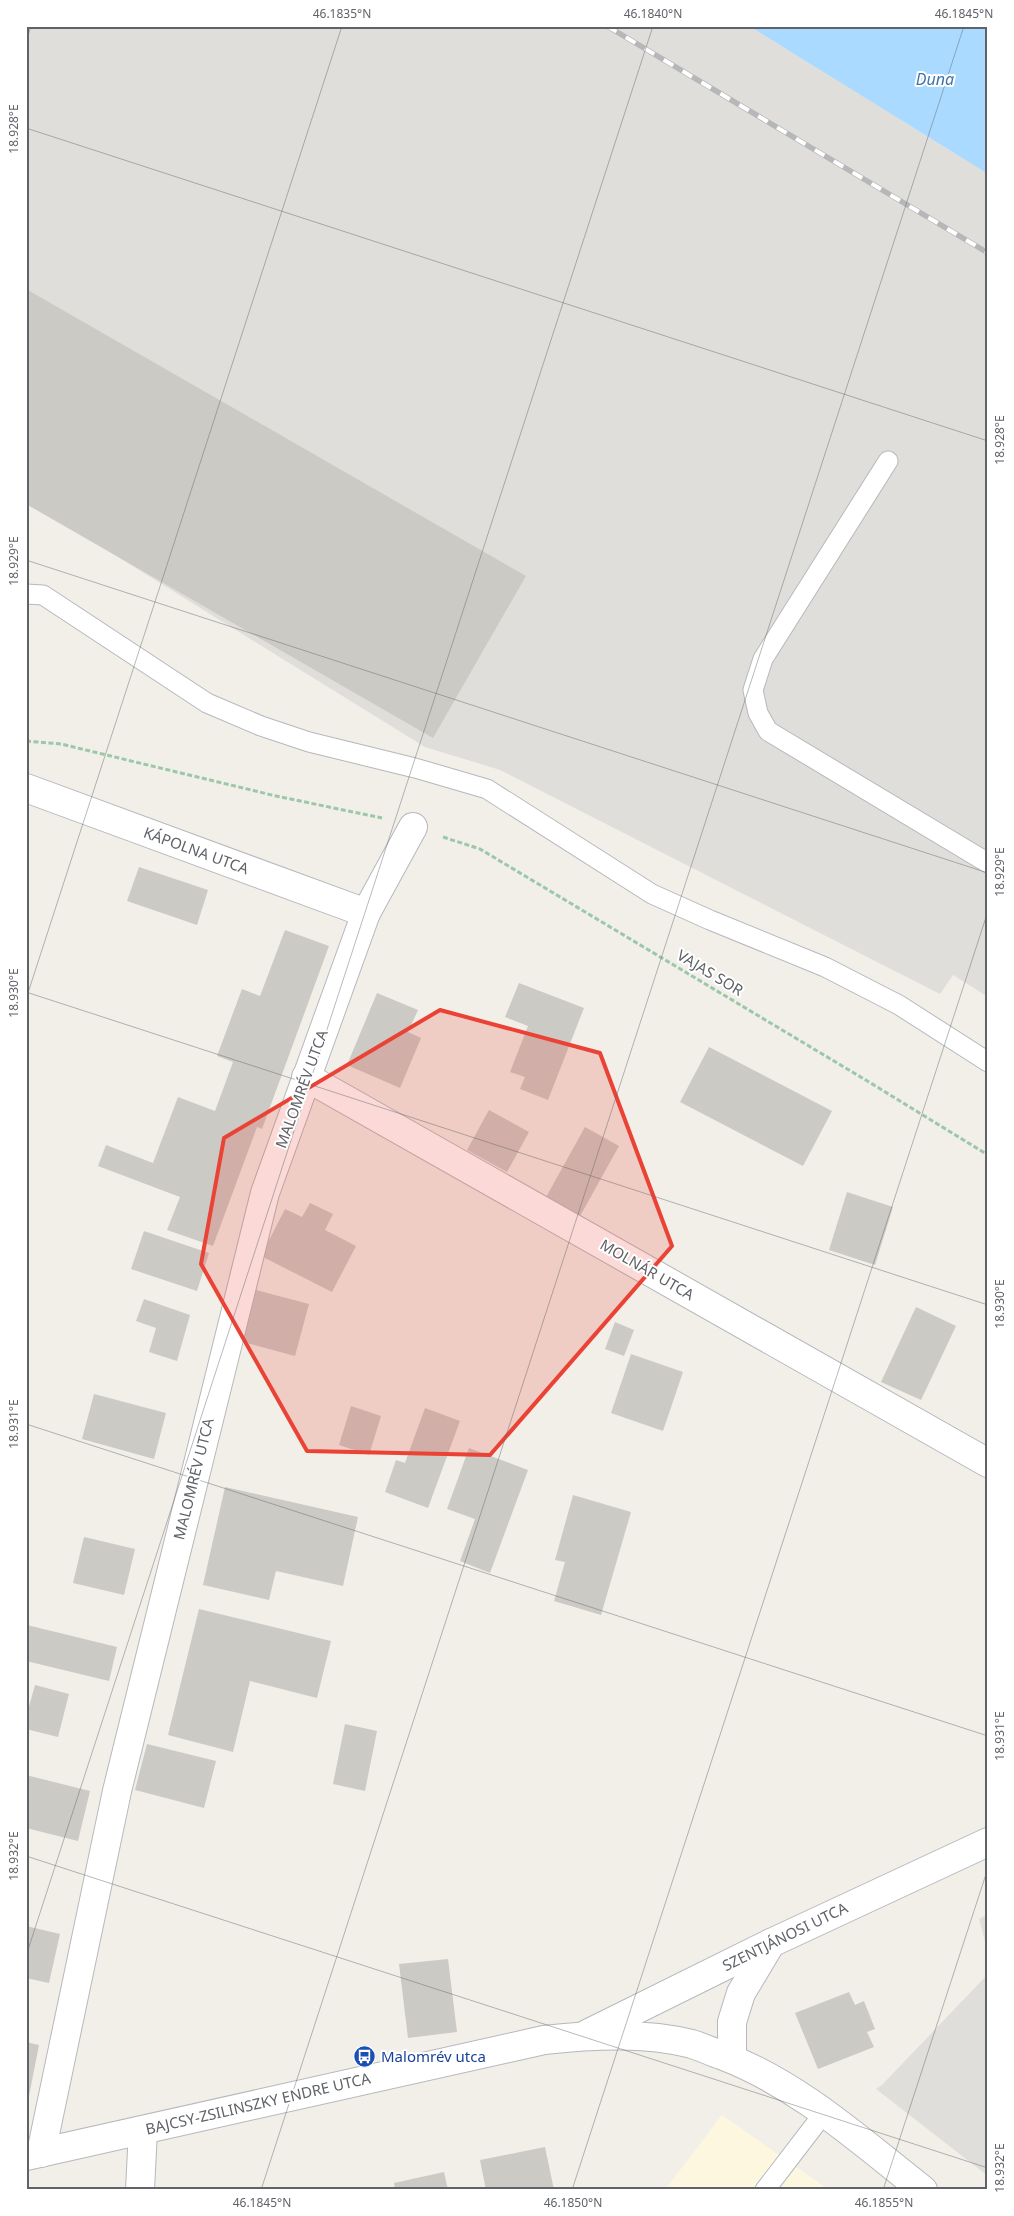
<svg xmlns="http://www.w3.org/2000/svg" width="1014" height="2216" viewBox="0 0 1014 2216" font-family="'Noto Sans',sans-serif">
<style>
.commercial{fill:#fef7e0}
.industrial{fill:#e0deda}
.water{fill:#aadaff}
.building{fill:#cccac5}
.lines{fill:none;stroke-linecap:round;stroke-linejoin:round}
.service-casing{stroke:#b5b8bc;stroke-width:21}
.minor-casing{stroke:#b5b8bc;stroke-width:30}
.path{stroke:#9cc7a9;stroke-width:3;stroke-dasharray:5 2.5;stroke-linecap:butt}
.service{stroke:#fff;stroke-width:19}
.minor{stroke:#fff;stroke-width:28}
.rail-casing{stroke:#b6b7b8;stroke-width:5.5}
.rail{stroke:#fff;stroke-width:4;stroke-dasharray:11;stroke-linecap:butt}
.marked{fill:#ea4335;fill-opacity:0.2;stroke:#ea4335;stroke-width:4;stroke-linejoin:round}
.ticks{fill:none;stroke:#5f6368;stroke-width:1;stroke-opacity:0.45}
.labels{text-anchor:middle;stroke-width:4;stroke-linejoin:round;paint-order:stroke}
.street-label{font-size:15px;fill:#5f6368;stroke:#fff}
.transit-label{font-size:15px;fill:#164399;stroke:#fff;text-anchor:start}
.water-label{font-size:16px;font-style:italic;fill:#4174aa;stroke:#fff}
.neatline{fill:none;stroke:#5f6368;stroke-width:2}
.ticks-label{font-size:12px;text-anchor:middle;fill:#5f6368}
</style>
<rect width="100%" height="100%" fill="#f1efe8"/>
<!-- commercial -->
<polygon class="commercial" points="722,2115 829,2190 665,2190"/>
<!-- industrial -->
<g class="industrial">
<polygon points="26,26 749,26 988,174 988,997 953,975 940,994 500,770 425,747 26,500"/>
<polygon points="988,1914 988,1952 979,1919"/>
<polygon points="988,1974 988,2176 876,2089 882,2085"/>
</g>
<!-- water -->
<polygon class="water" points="749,26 988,26 988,174"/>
<!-- building -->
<g class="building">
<polygon points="26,289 526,576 433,738 26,504"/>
<polygon points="139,867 208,890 197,925 127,901"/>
<polygon points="285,930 329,946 262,1129 257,1127 213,1246 167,1230 180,1197 98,1166 106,1145 153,1163 178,1097 215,1111 233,1062 217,1056 242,989 260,996"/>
<polygon points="519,983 584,1008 548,1100 520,1089 525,1077 510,1072 528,1026 505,1017"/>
<polygon points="377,993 418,1010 408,1032 421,1038 400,1088 347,1065"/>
<polygon points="709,1047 832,1111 803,1166 680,1102"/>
<polygon points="489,1110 529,1132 507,1172 467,1150"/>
<polygon points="585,1127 619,1146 579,1218 545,1199"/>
<polygon points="847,1192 893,1207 875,1265 829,1250"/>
<polygon points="310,1203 333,1214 325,1230 356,1246 332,1292 261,1256 285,1209 302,1217"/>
<polygon points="144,1231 209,1253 197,1291 131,1269"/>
<polygon points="256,1290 309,1304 295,1356 243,1342"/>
<polygon points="144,1299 190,1315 177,1361 149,1352 156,1328 136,1321"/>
<polygon points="916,1307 956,1326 921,1400 881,1382"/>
<polygon points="615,1322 634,1330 624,1356 605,1349"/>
<polygon points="631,1354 683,1372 663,1431 611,1413"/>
<polygon points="94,1394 166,1413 154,1459 82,1439"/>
<polygon points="351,1406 381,1416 369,1455 339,1445"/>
<polygon points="425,1408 460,1421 428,1508 385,1492 396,1460 405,1463"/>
<polygon points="469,1448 528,1470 490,1573 460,1561 475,1519 447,1509"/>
<polygon points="225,1487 358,1517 343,1586 276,1571 269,1600 203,1585"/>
<polygon points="573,1495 631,1512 601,1615 554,1601 565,1562 555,1560"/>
<polygon points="84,1537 135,1549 124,1595 73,1583"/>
<polygon points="199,1609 331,1641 317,1698 250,1681 233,1752 168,1735"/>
<polygon points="27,1625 117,1647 109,1681 26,1661"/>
<polygon points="35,1685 69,1694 58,1737 26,1729 26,1717"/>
<polygon points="345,1724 377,1731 365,1791 333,1784"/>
<polygon points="147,1744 216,1761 204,1808 135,1790"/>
<polygon points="26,1775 90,1791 78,1841 26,1828"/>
<polygon points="26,1926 60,1934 49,1983 26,1978"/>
<polygon points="448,1959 457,2032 408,2038 399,1964"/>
<polygon points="849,1992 855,2005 864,2001 875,2029 867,2032 874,2047 818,2069 795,2013"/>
<polygon points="26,2042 39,2045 27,2106 26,2106"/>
<polygon points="545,2147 554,2190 486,2190 480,2160"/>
<polygon points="444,2172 448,2190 395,2190 394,2183"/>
</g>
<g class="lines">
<defs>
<g id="service">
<polyline points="888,461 763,659 753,690 758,713 768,731 988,863"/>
<polyline points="26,594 43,595 207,703 261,726 309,742 415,768 487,789 652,894 710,920 825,967 899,1005 988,1062"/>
<polyline points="765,2190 824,2113"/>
</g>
<g id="minor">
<polyline points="26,788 366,913"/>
<polyline points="306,1077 988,1463"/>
<polyline points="587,2034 771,1943 988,1842"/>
<polyline points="732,2059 732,2022 741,1993 771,1943"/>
<polyline points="41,2153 117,1791 265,1193 366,913 413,827"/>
<path d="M26,2156L544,2040C593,2035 645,2032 692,2044C702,2047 712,2052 721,2055C798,2084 859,2140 923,2190"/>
<polyline points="140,2190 143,2130"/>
</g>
</defs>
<!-- service casing -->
<use href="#service" class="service-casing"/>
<!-- minor casing -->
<use href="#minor" class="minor-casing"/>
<!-- path -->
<g class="path">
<polyline points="26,741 61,744 276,796 382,818"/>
<polyline points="443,837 480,849 869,1082 988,1155"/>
</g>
<!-- service -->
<use href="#service" class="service"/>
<!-- minor -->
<use href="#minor" class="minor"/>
<defs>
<polyline id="rail" points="607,26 988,253"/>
</defs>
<!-- rail casing -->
<use href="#rail" class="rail-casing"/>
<!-- rail -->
<use href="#rail" class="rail"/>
</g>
<!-- marked area -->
<path class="marked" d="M440,1010L600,1053L672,1246L490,1455L307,1451L201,1264L224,1138Z"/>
<!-- ticks -->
<path class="ticks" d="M26,42L31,26M26,128L988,441M26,560L988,873M26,992L988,1305M26,999L342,26M26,1424L988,1736M26,1856L988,2168M26,1956L653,26M261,2190L964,26M572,2190L988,911M883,2190L988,1868"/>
<!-- icons -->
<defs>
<symbol id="bus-disc" viewBox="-11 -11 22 22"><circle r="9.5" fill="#1a4fb4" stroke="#fff"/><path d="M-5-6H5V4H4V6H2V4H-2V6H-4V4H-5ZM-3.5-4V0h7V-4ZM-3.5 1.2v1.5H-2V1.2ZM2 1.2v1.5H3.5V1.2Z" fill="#fff"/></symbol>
</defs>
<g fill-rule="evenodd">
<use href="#bus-disc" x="352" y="2044" width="25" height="25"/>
</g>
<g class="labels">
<!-- street labels -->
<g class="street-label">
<text transform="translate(196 851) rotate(20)" y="5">KÁPOLNA UTCA</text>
<text transform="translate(710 973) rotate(31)" y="5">VAJAS SOR</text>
<text transform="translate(302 1089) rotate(-70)" y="5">MALOMRÉV UTCA</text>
<text transform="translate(647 1270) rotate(30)" y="5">MOLNÁR UTCA</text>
<text transform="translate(194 1479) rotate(-76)" y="5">MALOMRÉV UTCA</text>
<text transform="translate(785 1937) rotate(-26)" y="5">SZENTJÁNOSI UTCA</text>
<text transform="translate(258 2104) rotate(-13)" y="5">BAJCSY-ZSILINSZKY ENDRE UTCA</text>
</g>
<!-- transit labels -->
<g class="transit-label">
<text x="381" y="2062">Malomrév utca</text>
</g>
<!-- water labels -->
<g class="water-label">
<text x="935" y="85">Duna</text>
</g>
</g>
<!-- border -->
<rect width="1014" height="2216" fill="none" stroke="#ffffff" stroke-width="55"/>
<rect x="28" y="28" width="958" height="2160" class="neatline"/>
<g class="ticks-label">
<text x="342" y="18">46.1835°N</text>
<text x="653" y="18">46.1840°N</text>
<text x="964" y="18">46.1845°N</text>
<text transform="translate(14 129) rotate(-90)" y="4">18.928°E</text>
<text transform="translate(1000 440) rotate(-90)" y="4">18.928°E</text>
<text transform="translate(14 561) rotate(-90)" y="4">18.929°E</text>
<text transform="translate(1000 872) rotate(-90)" y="4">18.929°E</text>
<text transform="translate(14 993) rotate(-90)" y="4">18.930°E</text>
<text transform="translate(1000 1304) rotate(-90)" y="4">18.930°E</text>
<text transform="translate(14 1424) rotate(-90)" y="4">18.931°E</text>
<text transform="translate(1000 1736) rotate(-90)" y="4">18.931°E</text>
<text transform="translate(14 1856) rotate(-90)" y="4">18.932°E</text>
<text transform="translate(1000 2168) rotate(-90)" y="4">18.932°E</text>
<text x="262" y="2207">46.1845°N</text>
<text x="573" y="2207">46.1850°N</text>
<text x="884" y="2207">46.1855°N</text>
</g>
</svg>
